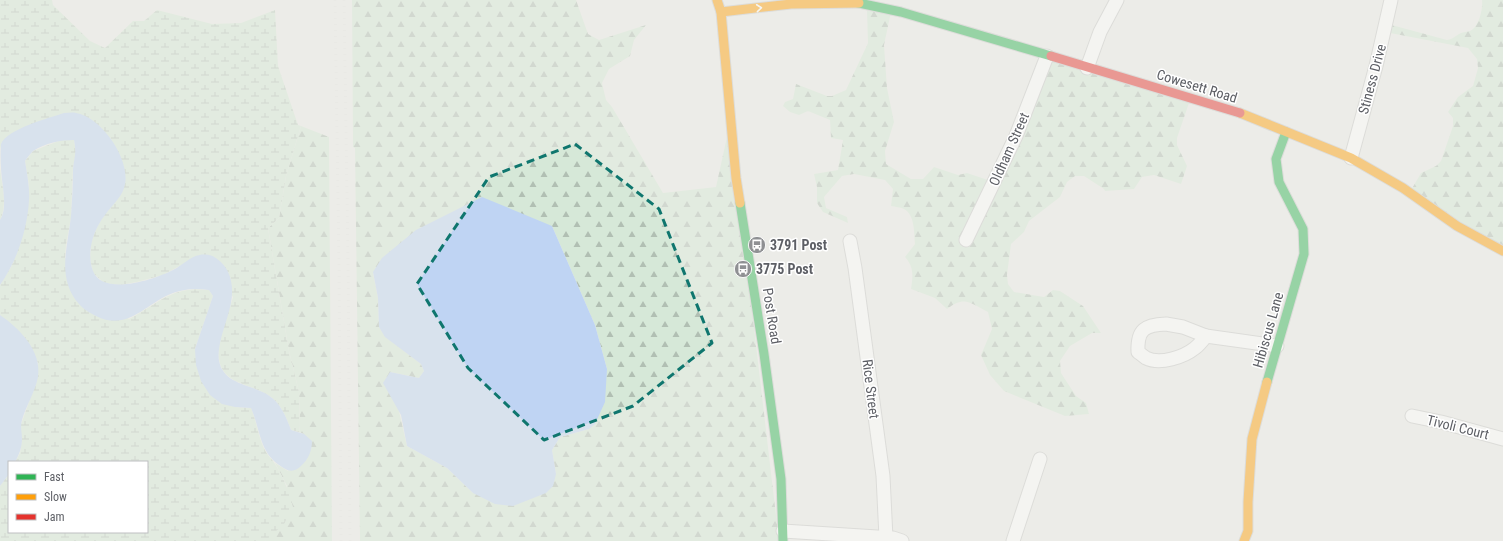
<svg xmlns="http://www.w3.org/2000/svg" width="1503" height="541" viewBox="0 0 1503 541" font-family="'Roboto Condensed',sans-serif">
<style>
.forest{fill:url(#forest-firs);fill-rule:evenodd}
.wetland{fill:url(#wetland-marsh)}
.water{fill:#bfd4f3}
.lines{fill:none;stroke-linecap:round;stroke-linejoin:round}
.street-casing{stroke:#c8c8c8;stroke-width:15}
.fast-casing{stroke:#c9c9ca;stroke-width:11}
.slow-casing{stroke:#c9c9ca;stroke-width:11}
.jam-casing{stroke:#c9c9ca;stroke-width:11}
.street{stroke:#fcfcfc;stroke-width:13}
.fast{stroke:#30b455;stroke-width:9}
.slow{stroke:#ff9f0a;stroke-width:9}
.jam{stroke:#e5322d;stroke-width:9}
.rail{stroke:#e4e4e3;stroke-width:3;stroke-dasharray:1 5;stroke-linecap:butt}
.oneway{stroke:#fff}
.marked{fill:none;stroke:#0f766e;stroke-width:3;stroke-dasharray:8 5;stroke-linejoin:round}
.labels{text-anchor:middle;stroke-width:3;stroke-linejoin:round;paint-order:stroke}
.street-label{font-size:14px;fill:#5d5f65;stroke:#fff}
.poi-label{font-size:14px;font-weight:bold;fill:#5d5f65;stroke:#fff;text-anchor:start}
</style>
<defs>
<pattern id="forest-firs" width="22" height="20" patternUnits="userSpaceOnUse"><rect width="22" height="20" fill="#d6e8d8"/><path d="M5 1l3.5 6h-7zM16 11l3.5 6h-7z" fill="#b1bfb3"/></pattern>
<pattern id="wetland-marsh" width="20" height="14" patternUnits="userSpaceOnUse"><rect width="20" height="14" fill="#d6e8d8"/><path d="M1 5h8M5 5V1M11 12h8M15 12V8" fill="none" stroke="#b1bfb3"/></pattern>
</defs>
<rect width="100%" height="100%" fill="#ecece8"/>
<!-- forest -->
<g class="forest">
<path d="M352,0H576L588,34L599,40L646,25L634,40L630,56L609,69L602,83L606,100L612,107L663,193L716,187L730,123L779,541H360L355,148L353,147ZM552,226L595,325L607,369L589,429L560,437L552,450L556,474L473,493L447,468L407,446L390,372L419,378L424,371L421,364L386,337L379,327L378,298L373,273Z"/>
<path d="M1482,0H1503V252L1410,192L1421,173L1436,166L1441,161L1453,126V118L1448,112L1458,97L1473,86L1478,68L1477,59L1468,48L1385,32L1388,24L1447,40C1453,39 1455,36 1461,33C1463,32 1467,32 1470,31C1479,27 1483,9 1482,0Z"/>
<path d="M867,11L891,12L884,45L887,88L894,122L885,151L886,164L911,179H923L934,167L958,175L967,173L994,182L1048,60L1190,100L1177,138V145L1187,166L1181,184L1154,175L1142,177L1134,189L1105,191L1104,189L1084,176H1075L1067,182L1060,197L1029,221L1024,232L1011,244L1007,275L1008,284L1014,292L1044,297L1053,290L1060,291L1083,306L1101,333H1092L1070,346L1060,361L1061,373L1076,396L1086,403L1089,414L1065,416L1004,391L990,375L981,355L992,329L988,312C970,303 965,295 947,309L935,298L911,289C913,276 914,267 905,257L915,244C914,233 915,215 904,209C900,207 895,207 891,206L893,189L885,180L854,174L842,176L824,197L826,208L847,217L848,223L823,212L817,203V187L814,174L838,170L843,140L831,138L830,120L808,111L799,115L790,112L783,106L785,102L793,99L796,84L827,96H832L846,90L868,43Z"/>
<polygon points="301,126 329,137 332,541 265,541 287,486 275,463 288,471 304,434 299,432 300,426 299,392 289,351 268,228 279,218 286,176"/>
</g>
<!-- wetland -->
<g class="wetland">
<path d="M0,0H52L53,5L90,41L105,48L133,21H144L157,10L212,24L241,23L275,10L278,66L298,125L301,126L286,176L279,218L268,228L289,351L299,392L300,426L299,432L291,430C286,417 281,403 268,395C251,384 222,384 219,359C216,341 228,315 233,297L200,255L163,275L137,282L120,285L104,283L93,273L90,258L91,243L96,229L104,215L102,128L2,142L0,149Z"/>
<path d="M61,140H74L76,152L73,168L71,218L66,245L65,258L129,319C159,303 173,285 209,290L213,296L195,349L235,407L251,408C257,422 258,438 266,452C268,456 273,460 275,464C284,478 289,492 293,507L284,524L265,541H0V486L9,474V532H147V462H15L20,453L22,440L20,427L38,377V363L25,338L0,315V285L11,267L16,254L29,201V186L25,161L33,151Z"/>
<path d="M0,168C2,185 8,205 0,220Z"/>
</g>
<!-- water -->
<g class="water">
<path d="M64,113C68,113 72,112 76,113C102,117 133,162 124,188C121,198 111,206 105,215C93,230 86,253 93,271C103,297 156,279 173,270C182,266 190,256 200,255C203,254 212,255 214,257C220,260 226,267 228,272C239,296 225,319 220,343C219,348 218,355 219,361C224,385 251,384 268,395C281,403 286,417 291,430L304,434L312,441C312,451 308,460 301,466C295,472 289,472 282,467C259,453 261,431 251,408L235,407L222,404L210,395L201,381L196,365L195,349L213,296L209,290C195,288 181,289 168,295C143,307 126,331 96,316C90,313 83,309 79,304C56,278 68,246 71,216C72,201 73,185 73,170C74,157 77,154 74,140C61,140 45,143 33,151C30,154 27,158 25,161C27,174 30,188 29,201C27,230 17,261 0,285V220C6,210 4,199 3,187C1,174 0,157 1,144C7,129 49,118 64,113Z"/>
<polygon points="482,197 552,226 595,325 607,369 605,402 595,424 589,429 560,437 552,450 556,474 553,486 546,493 513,506 495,504 473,493 447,468 407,446 401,415 383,383 390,372 419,378 424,371 421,364 385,337 379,327 378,298 373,272 382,258 416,230"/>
<path d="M0,315C20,329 42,351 38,377C35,392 26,406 22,420C20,427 22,432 22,439C22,447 19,455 15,462H9V474L0,486Z"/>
</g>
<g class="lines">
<defs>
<g id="street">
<polyline points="1087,68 1100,32 1117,0"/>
<polyline points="1351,158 1376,66 1391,0"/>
<polyline points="966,240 1016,136 1047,56"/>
<polyline points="850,241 855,268 883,476 886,538"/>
<path d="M1166,324L1183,327L1206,336C1203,340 1199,345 1195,348C1184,357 1160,365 1146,358C1143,356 1141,354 1138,352C1137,329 1145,325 1166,324Z"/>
<polyline points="1206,336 1277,346"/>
<polyline points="1412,416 1441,422 1503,439"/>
<polyline points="783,531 893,538 902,541"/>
<polyline points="1013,541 1040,459"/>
</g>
<g id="fast">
<polyline points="845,0 901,12 1051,56"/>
<polyline points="740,203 764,354 781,479 783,541"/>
<polyline points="1267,382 1304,254 1303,229 1279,182 1276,159 1286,132"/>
</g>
<g id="slow">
<polyline points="717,0 721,12 736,178 740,203"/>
<polyline points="721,12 791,4 859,3"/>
<polyline points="1240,113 1351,158 1403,188 1457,226 1503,251"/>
<polyline points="1244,541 1248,531 1248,502 1252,439 1267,382"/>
</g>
<polyline id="jam" points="1051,56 1240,113"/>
</defs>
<!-- street casing -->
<use href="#street" class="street-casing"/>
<!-- fast casing -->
<use href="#fast" class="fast-casing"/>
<!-- slow casing -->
<use href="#slow" class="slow-casing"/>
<!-- jam casing -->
<use href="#jam" class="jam-casing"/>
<!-- street -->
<use href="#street" class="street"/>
<!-- fast -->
<use href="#fast" class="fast"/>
<!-- slow -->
<use href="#slow" class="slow"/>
<!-- jam -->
<use href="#jam" class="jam"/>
<!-- rail -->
<g class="rail">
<polyline points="335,0 339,265 341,541"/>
<polyline points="344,0 348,261 350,541"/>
</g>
</g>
<!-- one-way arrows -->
<defs><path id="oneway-chevron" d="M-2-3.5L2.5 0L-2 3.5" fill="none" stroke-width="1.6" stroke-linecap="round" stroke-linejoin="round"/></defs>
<use class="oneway" href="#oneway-chevron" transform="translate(759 8) rotate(-6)"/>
<!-- marked area -->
<path d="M0 0H1503V541H0ZM575,144L659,209L712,343L633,406L544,440L468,368L417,284L489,177Z" fill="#ecece8" fill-opacity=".55" fill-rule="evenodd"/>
<path class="marked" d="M575,144L659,209L712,343L633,406L544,440L468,368L417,284L489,177Z"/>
<!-- icons -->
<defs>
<symbol id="bus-disc" viewBox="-11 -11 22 22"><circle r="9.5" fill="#8f9093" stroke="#fff"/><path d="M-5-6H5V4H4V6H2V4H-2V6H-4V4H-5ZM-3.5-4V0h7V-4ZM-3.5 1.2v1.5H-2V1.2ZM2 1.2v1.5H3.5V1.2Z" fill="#fff"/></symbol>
</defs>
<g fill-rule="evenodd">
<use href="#bus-disc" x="747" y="235" width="20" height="20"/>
<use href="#bus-disc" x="733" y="259" width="20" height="20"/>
</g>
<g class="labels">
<!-- street labels -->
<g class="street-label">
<text transform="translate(1372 79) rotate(-75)" y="5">Stiness Drive</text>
<text transform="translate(1197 86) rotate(17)" y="5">Cowesett Road</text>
<text transform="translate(1009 149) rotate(-66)" y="5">Oldham Street</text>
<text transform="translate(772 316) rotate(81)" y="5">Post Road</text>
<text transform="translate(1268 330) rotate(-74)" y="5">Hibiscus Lane</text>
<text transform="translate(871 389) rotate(83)" y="5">Rice Street</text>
<text transform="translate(1458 427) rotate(14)" y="5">Tivoli Court</text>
</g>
<!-- poi labels -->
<g class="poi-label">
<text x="770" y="250">3791 Post</text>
<text x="756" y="274">3775 Post</text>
</g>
</g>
<!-- legend -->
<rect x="8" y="461" width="140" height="72" fill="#ffffff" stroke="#bebfc1"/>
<rect x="16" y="474" width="20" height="6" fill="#30b455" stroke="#bebfc1"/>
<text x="44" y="481" font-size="12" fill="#5d5f65">Fast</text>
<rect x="16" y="494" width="20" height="6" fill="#ff9f0a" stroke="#bebfc1"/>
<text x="44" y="501" font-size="12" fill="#5d5f65">Slow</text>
<rect x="16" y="514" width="20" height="6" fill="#e5322d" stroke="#bebfc1"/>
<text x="44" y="521" font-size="12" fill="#5d5f65">Jam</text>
</svg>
